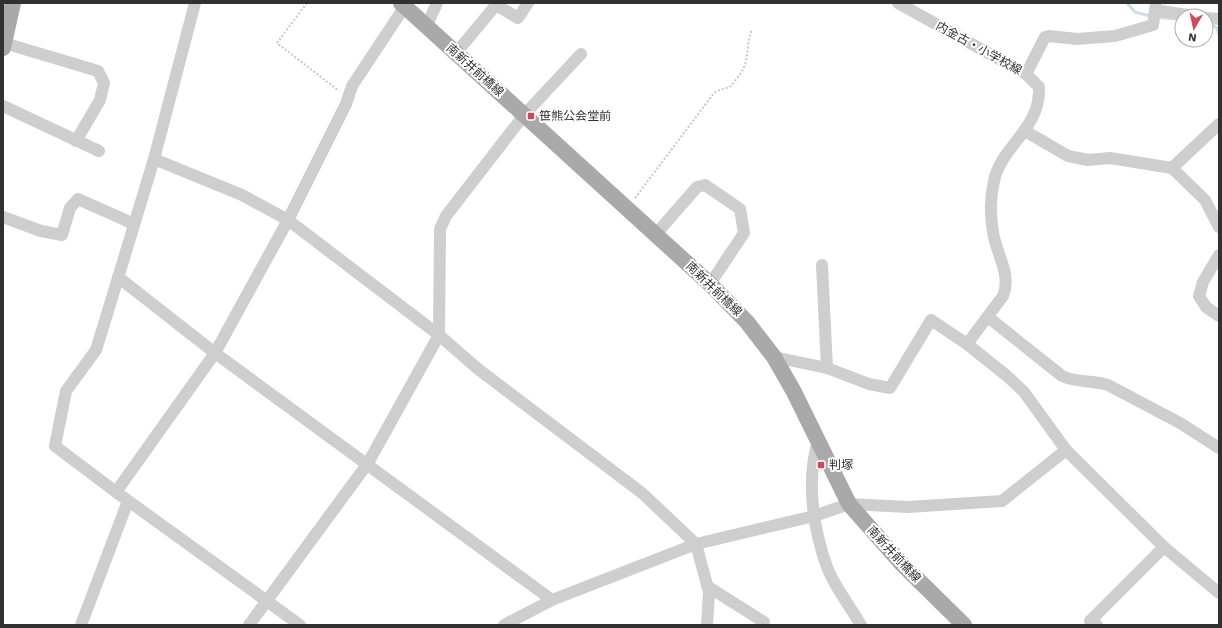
<svg xmlns="http://www.w3.org/2000/svg" width="1222" height="628" viewBox="0 0 1222 628" font-family="'Work Sans','Noto Sans JP',sans-serif">
<style>
.lines{fill:none;stroke-linecap:round;stroke-linejoin:round}
.stream{stroke:#ccdee7;stroke-width:3}
.path{stroke:#c8c8c8;stroke-width:2;stroke-dasharray:2 2;stroke-linecap:butt}
.minor{stroke:#cecece;stroke-width:12}
.major{stroke:#a9a9a9;stroke-width:16}
.poi-dot{fill:#d34854;stroke:#fff;stroke-width:1.5}
.labels{text-anchor:middle;stroke-width:4;stroke-linejoin:round;paint-order:stroke}
.street-label{font-size:12px;fill:#313131;stroke:#fff}
.poi-label{font-size:12px;fill:#313131;stroke:#fff;text-anchor:start}
</style>
<rect width="100%" height="100%" fill="#fff"/>
<g class="lines">
<!-- stream -->
<g class="stream">
<polyline points="1127,3 1135,12 1150,16"/>
<polyline points="1156,17 1176,19"/>
<polyline points="1207,23 1217,28 1219,35"/>
</g>
<!-- path -->
<g class="path">
<polyline points="307,3 277,43 339,91"/>
<path d="M635,198L714,93C719,89 726,89 731,86C733,84 735,80 737,78C752,60 744,50 752,29"/>
</g>
<!-- minor -->
<g class="minor">
<polyline points="195,3 154,159 108,311 96,350 66,391 55,446 116,492 300,625"/>
<path d="M898,3L1026,74L1039,87C1041,129 1001,146 994,181C990,198 990,215 993,232C996,254 1012,274 1003,296L967,344"/>
<polyline points="1155,10 1193,16"/>
<polyline points="1206,18 1219,19"/>
<polyline points="426,27 437,3"/>
<polyline points="4,43 98,71 104,83 100,100 76,141"/>
<polyline points="456,53 496,5 518,18 528,3"/>
<polyline points="1026,74 1045,37 1049,36 1077,39 1115,36 1153,25 1156,3"/>
<polyline points="3,106 99,151"/>
<polyline points="1025,131 1068,156 1088,160 1110,158 1172,168 1219,124"/>
<polyline points="154,159 242,195 288,220 439,335 478,369 642,493 696,544 709,592 707,625"/>
<polyline points="1172,168 1205,200 1219,227"/>
<polyline points="3,217 41,231 62,235 70,208 78,199 134,224"/>
<polyline points="656,234 697,187 705,185 740,209 744,233 710,284"/>
<polyline points="1219,255 1203,282 1199,296 1206,307 1219,316"/>
<polyline points="822,265 827,368"/>
<polyline points="118,277 215,353 552,600"/>
<path d="M988,317L1062,376C1076,383 1093,380 1108,385L1180,423L1219,448"/>
<polyline points="774,357 827,368 869,384 890,388 931,320 967,344 1007,376 1024,392 1066,450 1164,547 1219,593"/>
<path d="M818,441C806,481 813,528 827,567C833,584 851,608 861,625"/>
<polyline points="116,492 215,353 288,220 346,104 352,86 405,6"/>
<polyline points="707,586 764,622"/>
<polyline points="81,625 128,501"/>
<polyline points="249,625 368,463 439,335 440,229 446,216 524,115 581,54"/>
<polyline points="504,625 552,600 696,544 814,516 849,504 908,507 1002,501 1066,450"/>
<polyline points="1097,625 1090,621 1164,547"/>
</g>
<!-- major -->
<g class="major">
<polyline points="401,3 710,284 747,322 774,357 794,392 849,504 901,563 964,625"/>
<polyline points="3,48 13,3"/>
</g>
</g>
<!-- markers -->
<g class="poi-dot">
<rect x="527" y="112" width="8" height="8" rx="2"/>
<rect x="817" y="461" width="8" height="8" rx="2"/>
</g>
<g class="labels">
<!-- street labels -->
<g class="street-label">
<text transform="translate(979 48) rotate(29)" y="4">内金古・小学校線</text>
<text transform="translate(475 70) rotate(42)" y="4">南新井前橋線</text>
<text transform="translate(714 289) rotate(44)" y="4">南新井前橋線</text>
<text transform="translate(894 554) rotate(47)" y="4">南新井前橋線</text>
</g>
<!-- poi labels -->
<g class="poi-label">
<text x="539" y="120">笹熊公会堂前</text>
<text x="829" y="469">判塚</text>
</g>
</g>
<!-- border -->
<rect width="1222" height="628" fill="none" stroke="#313131" stroke-width="8"/>
<!-- north arrow -->
<g transform="translate(1194 28) rotate(189)"><circle r="19" fill="#ffffff" stroke="#adadad"/>
<path d="M0-3L7 15L0 10L-7 15Z" fill="#d34854"/>
<text y="-6" font-size="11" font-weight="bold" text-anchor="middle" fill="#313131">N</text>
</g>
</svg>
